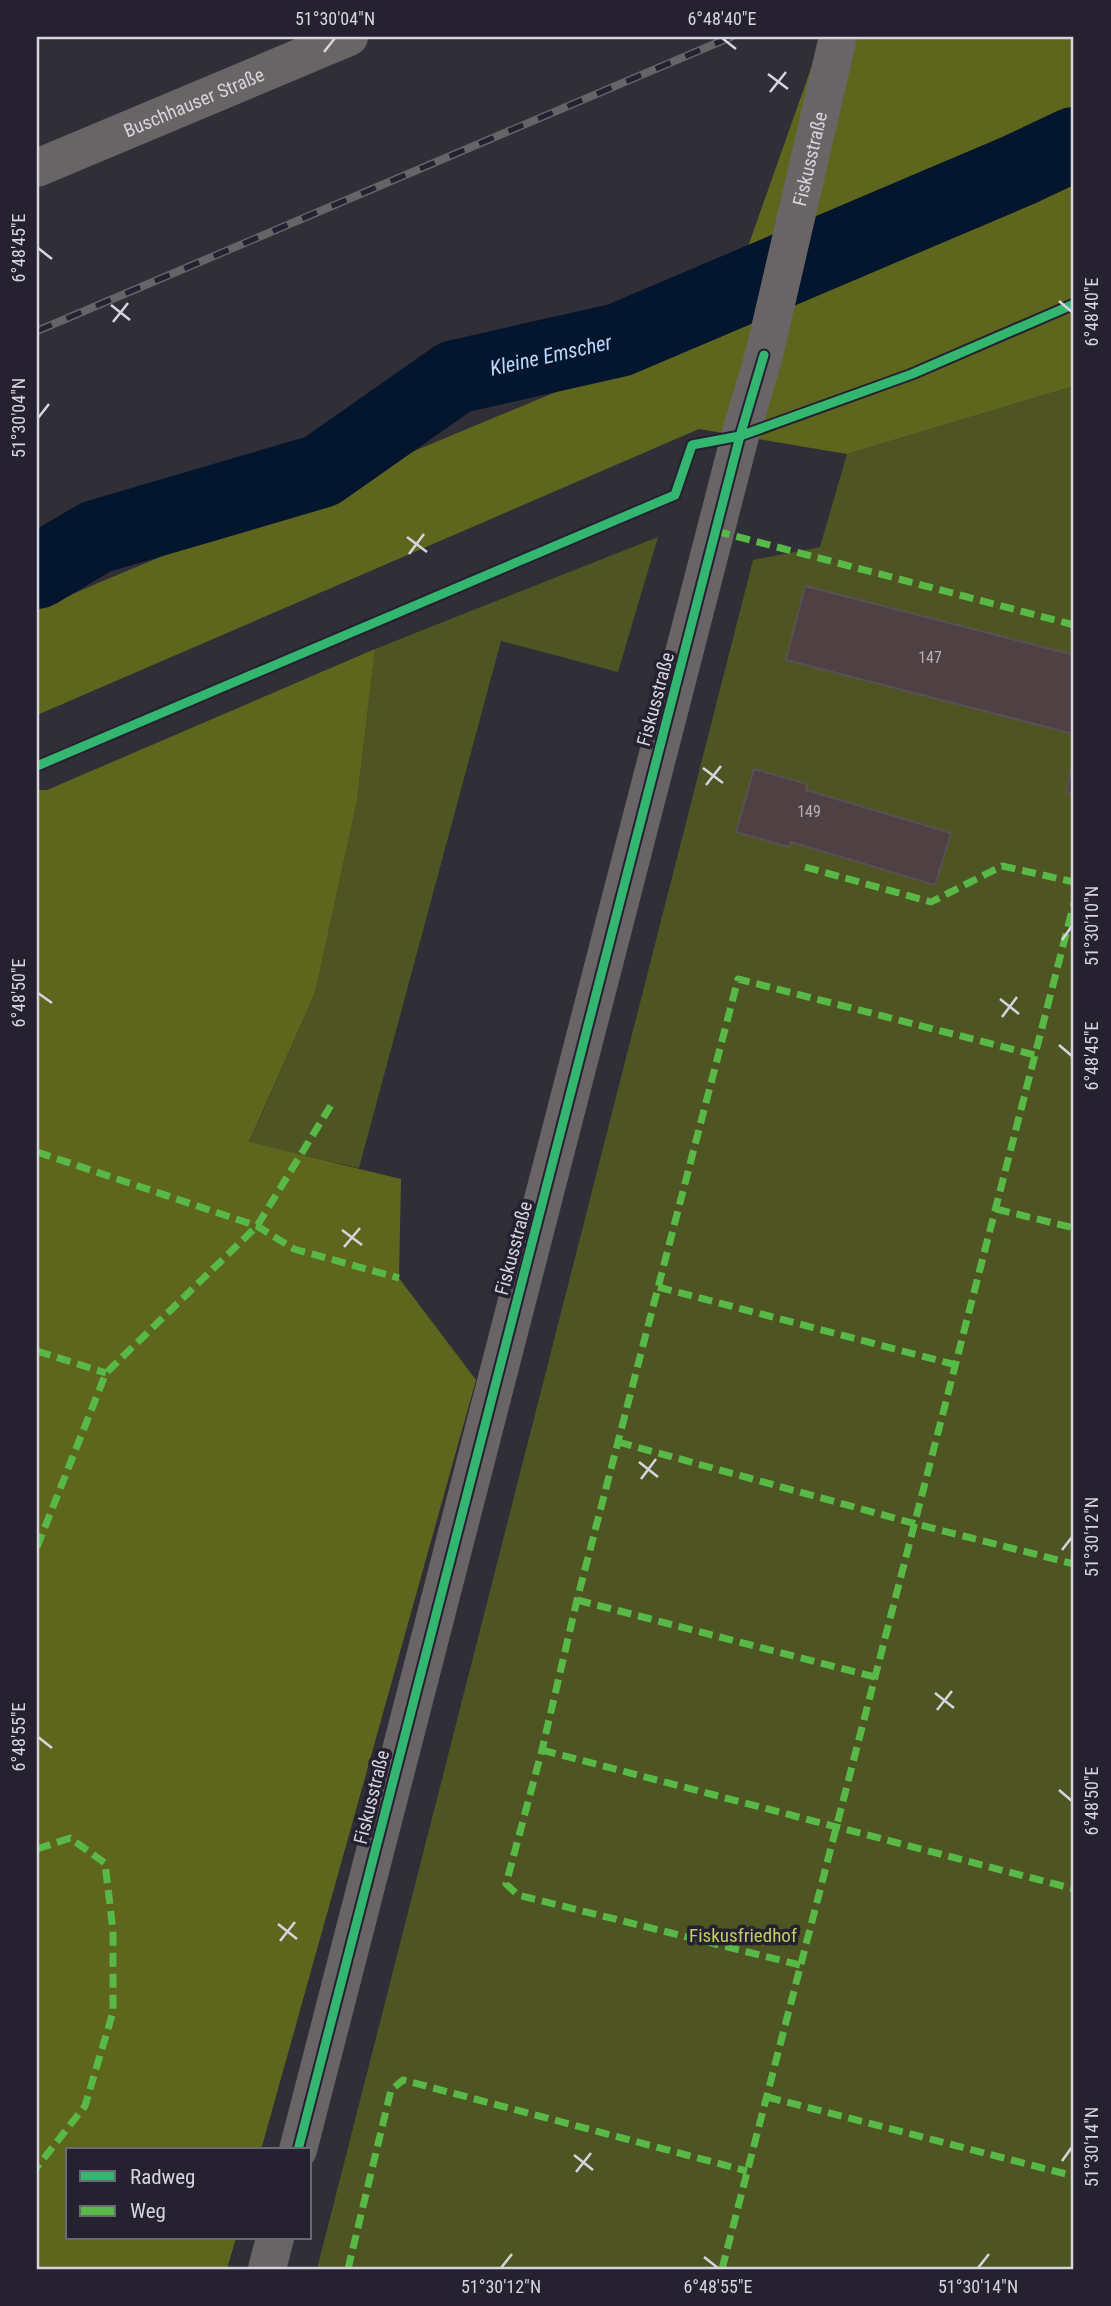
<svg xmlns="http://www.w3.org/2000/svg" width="1111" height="2306" viewBox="0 0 1111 2306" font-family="'Roboto Condensed',sans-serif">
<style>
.green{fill:#4e5523}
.forest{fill:#5e661e}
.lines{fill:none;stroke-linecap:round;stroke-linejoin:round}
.river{stroke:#04152e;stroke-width:74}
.building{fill:#4f4044;stroke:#565154;stroke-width:2}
.minor{stroke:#696567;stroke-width:38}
.rail-casing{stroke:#676468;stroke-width:8}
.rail{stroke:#252130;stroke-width:5;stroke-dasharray:16;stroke-linecap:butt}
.quiet{stroke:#58b947;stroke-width:7;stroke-dasharray:14 7;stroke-linecap:butt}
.cycleway-casing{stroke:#252130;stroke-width:13}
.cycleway{stroke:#33b770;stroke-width:9}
.ticks{fill:none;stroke:#d7d4de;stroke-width:2.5}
.labels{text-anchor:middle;stroke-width:7;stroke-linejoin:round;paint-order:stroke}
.number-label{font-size:16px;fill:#b5afb8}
.street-label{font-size:19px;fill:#d7d4de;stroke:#252130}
.park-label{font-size:19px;fill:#c0cf61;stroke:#252130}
.water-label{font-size:21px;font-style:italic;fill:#bbd7f7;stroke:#252130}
.neatline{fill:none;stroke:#d7d4de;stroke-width:2.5}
.ticks-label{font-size:18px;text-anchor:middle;fill:#d7d4de}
</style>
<rect width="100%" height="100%" fill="#302e36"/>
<!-- green -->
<g class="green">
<polygon points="1074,386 1074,2269 317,2269 753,560 820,547 847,454"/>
<polygon points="658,537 618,672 501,641 359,1168 249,1143 315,993 357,801 375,649"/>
</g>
<!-- forest -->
<g class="forest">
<polygon points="822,37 1074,37 1074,386 847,454 699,429 37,715 37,610 98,583 721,323"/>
<polygon points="375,649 357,801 315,993 249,1142 401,1179 399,1278 476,1380 261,2150 68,2150 68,2238 236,2238 227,2269 37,2269 37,790 47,790"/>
</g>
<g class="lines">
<!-- river -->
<path class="river" id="s1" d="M37,572L96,537L321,471L455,377L619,340L1019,170L1074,144"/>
</g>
<!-- building -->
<g class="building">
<polygon points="805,586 1074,655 1074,734 786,660"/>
<polygon points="1074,758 1074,794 1066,792"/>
<polygon points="754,769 807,784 806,790 951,833 935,885 791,842 789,847 736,832"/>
</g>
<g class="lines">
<!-- minor -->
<g class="minor">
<path id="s2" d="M37,168L349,37"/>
<path id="s3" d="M298,2150L740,436L764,355L838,37"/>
<polyline points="267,2269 275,2238"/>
</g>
<defs>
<polyline id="rail" points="37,331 731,37"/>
</defs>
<!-- rail casing -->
<use href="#rail" class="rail-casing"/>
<!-- rail -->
<use href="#rail" class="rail"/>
<!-- quiet -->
<g class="quiet">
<polyline points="716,531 1074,625"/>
<polyline points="805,867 931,902 1002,866 1074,882"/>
<polyline points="37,1152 257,1226 294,1249 399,1278"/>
<polyline points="996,1209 1074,1228"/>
<polyline points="658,1287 956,1365"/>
<polyline points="37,1351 106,1373"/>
<polyline points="618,1442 916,1524 1074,1564"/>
<polyline points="37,1547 106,1373 257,1226 333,1102"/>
<polyline points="577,1600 875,1677"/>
<polyline points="542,1750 1074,1889"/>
<polyline points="37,1849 70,1838 105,1863 113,1931 113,2012 85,2106 37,2167"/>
<polyline points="800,1965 518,1895 506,1884 542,1750 577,1600 738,979 1035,1055"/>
<polyline points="767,2097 1074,2176"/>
<polyline points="348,2269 391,2090 403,2080 747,2171"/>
<path d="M722,2269C840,1814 957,1359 1074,903"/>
</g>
<defs>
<g id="cycleway">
<polyline points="37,766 675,495 692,445 740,436 912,374 1074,304"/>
<polyline points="298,2150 740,436 764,355"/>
</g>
</defs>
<!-- cycleway casing -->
<use href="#cycleway" class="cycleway-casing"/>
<!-- cycleway -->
<use href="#cycleway" class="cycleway"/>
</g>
<!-- ticks -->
<path class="ticks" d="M722,38L736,49M324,52L335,38M768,74L788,89M770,92L786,72M38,248L52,259M1059,301L1072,312M111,305L130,320M113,322L128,303M38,418L49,404M407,537L427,552M409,554L424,534M703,768L723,783M706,785L721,766M1062,940L1072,926M38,993L52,1003M1000,999L1019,1014M1002,1017L1017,997M1059,1045L1072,1056M342,1230L362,1245M344,1247L360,1228M639,1462L658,1477M641,1479L656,1459M1062,1550L1072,1537M935,1693L954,1708M937,1710L952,1691M38,1737L52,1748M1059,1790L1072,1801M278,1924L297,1939M280,1941L295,1922M574,2155L593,2170M1062,2161L1072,2147M576,2172L591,2153M704,2257L718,2268M501,2268L512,2254M978,2268L989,2254"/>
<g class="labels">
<!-- number labels -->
<g class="number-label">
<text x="930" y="663">147</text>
<text x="809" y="817">149</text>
</g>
<!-- street labels -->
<g class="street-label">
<text dy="7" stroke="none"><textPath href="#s2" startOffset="170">Buschhauser Straße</textPath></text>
<text dy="7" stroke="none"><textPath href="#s3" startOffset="2056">Fiskusstraße</textPath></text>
<text transform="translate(655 699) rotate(-75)" y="7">Fiskusstraße</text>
<text transform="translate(513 1248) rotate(-75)" y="7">Fiskusstraße</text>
<text transform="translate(371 1797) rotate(-76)" y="7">Fiskusstraße</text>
</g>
<!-- park labels -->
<g class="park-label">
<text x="743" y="1942">Fiskusfriedhof</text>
</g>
<!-- water labels -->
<g class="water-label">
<text dy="7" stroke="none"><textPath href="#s1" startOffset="565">Kleine Emscher</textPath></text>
</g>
</g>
<!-- border -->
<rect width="1111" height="2306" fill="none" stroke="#252130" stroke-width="77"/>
<!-- legend -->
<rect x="66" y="2148" width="245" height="91" fill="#252130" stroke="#6c6976" stroke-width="2"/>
<rect x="80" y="2171" width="35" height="10" fill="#33b770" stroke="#6c6976" stroke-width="2"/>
<text x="130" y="2184" font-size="21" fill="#d7d4de">Radweg</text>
<rect x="80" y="2206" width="35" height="10" fill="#58b947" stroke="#6c6976" stroke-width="2"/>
<text x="130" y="2218" font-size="21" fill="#d7d4de">Weg</text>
<rect x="38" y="38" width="1034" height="2230" class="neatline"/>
<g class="ticks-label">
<text x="335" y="25">51°30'04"N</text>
<text x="722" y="25">6°48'40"E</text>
<text transform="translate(19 248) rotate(-90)" y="6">6°48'45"E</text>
<text transform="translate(1092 312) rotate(-90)" y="6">6°48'40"E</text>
<text transform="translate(19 418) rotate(-90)" y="6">51°30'04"N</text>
<text transform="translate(1092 926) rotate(-90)" y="6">51°30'10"N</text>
<text transform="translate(19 993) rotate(-90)" y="6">6°48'50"E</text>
<text transform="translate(1092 1056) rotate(-90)" y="6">6°48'45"E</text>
<text transform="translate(1092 1537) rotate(-90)" y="6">51°30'12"N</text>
<text transform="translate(19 1737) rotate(-90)" y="6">6°48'55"E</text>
<text transform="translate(1092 1801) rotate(-90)" y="6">6°48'50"E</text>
<text transform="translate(1092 2147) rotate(-90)" y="6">51°30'14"N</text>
<text x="501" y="2293">51°30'12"N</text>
<text x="718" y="2293">6°48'55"E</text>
<text x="978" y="2293">51°30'14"N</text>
</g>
</svg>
